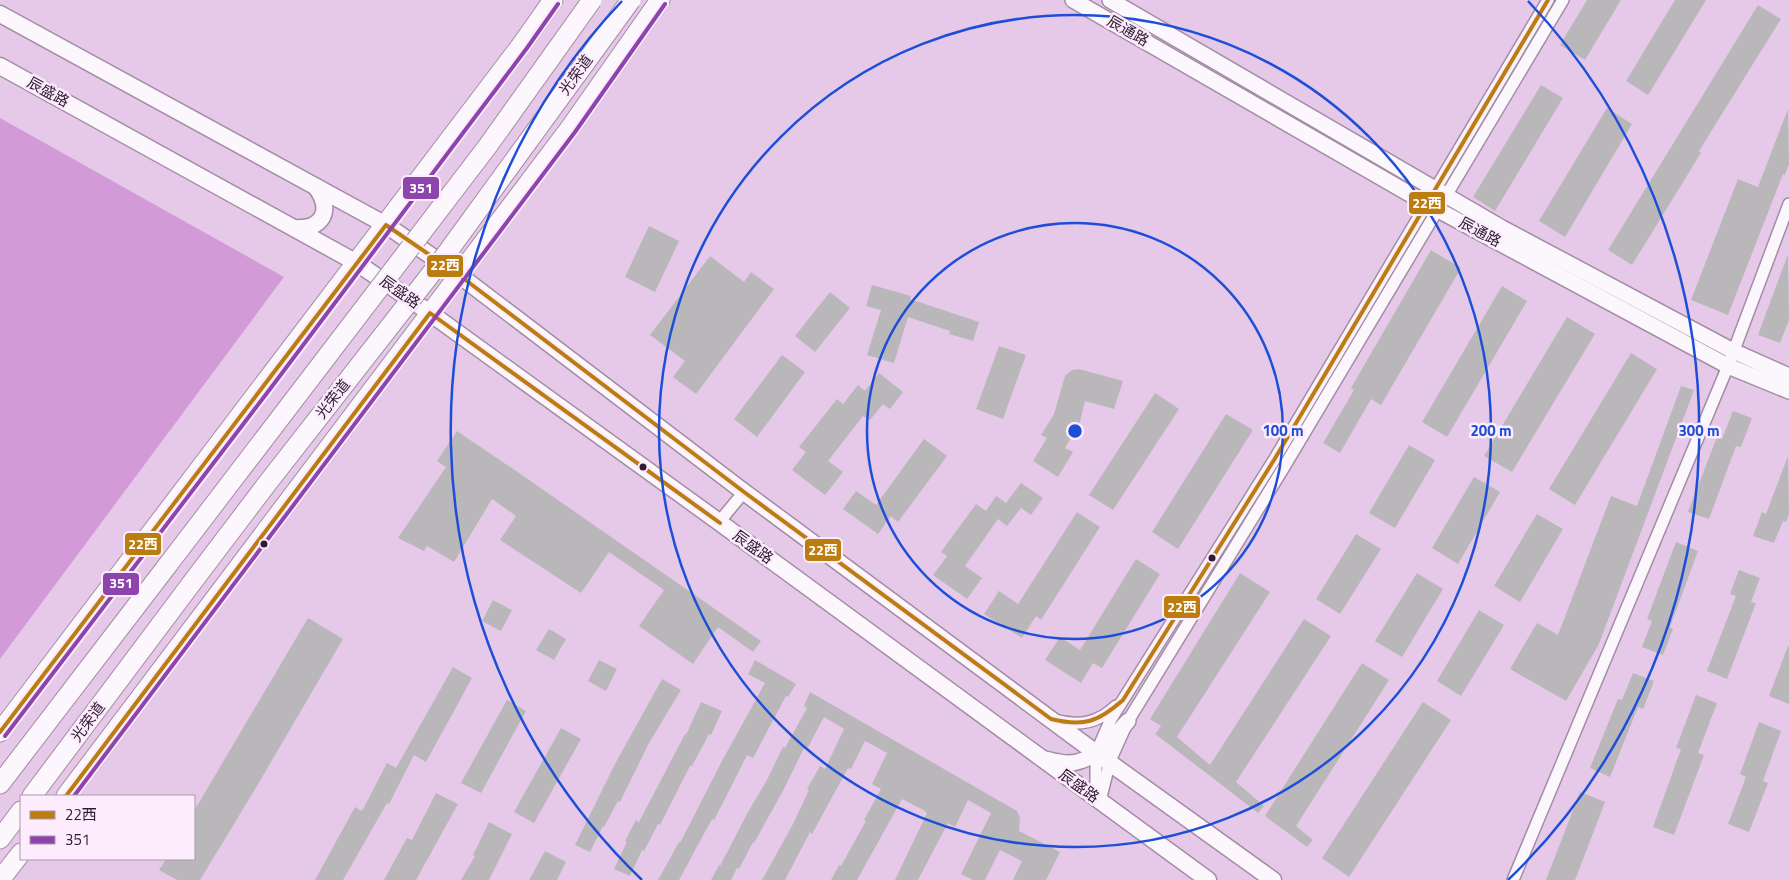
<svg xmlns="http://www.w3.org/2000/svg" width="1789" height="880" viewBox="0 0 1789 880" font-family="'Titillium Web','Noto Sans SC',sans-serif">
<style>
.forest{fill:#d39ad8}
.building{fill:#bab7bb}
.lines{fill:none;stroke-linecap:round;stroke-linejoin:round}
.minor-casing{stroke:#a38da5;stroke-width:14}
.tertiary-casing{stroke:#a38da5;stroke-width:18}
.secondary-casing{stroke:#a38da5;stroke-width:19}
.primary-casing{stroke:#a38da5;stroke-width:21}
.minor{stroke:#fbf7fc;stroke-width:11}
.tertiary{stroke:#fbf7fc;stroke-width:15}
.secondary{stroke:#fbf7fc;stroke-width:16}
.primary{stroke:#fbf7fc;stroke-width:19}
.primary-bridge-casing{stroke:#a38da5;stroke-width:21;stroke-linecap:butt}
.primary-bridge{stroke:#fbf7fc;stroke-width:19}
.bus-1-casing{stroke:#fcecfd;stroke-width:8}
.bus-2-casing{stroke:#fcecfd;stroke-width:8}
.bus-1{stroke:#bb7d0f;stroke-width:4}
.bus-2{stroke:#8e44ad;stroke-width:4}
.ring{fill:none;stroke:#1d4ed8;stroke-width:2.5}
.bus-dot{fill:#301c32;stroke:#fcecfd;stroke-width:2}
.labels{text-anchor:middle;stroke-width:5;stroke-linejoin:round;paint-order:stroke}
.street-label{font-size:15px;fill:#301c32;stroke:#fcecfd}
.centre{fill:#1d4ed8;stroke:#fcecfd;stroke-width:2.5}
.ring-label{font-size:15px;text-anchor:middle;font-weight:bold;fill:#1d4ed8;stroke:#fcecfd;stroke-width:5;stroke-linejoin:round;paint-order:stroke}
.line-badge{stroke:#fcecfd;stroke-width:2}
.badge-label{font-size:14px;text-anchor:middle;font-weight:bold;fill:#fff}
</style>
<rect width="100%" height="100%" fill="#e6c9e8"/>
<!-- forest -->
<polygon class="forest" points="0,118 284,277 0,659"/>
<!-- building -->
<g class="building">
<polygon points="1587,0 1621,0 1585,60 1560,45"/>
<polygon points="1675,0 1706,0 1648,95 1626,81"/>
<polygon points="1758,5 1781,19 1699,151 1701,153 1632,265 1608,250"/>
<polygon points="1541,85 1563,98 1495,211 1473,197"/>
<polygon points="1607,108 1632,124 1565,237 1539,221"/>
<polygon points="1788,109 1789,164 1785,175 1783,174 1728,315 1691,300 1738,179 1758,187"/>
<polygon points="649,226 679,241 655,292 625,277"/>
<polygon points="1431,250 1461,268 1381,405 1371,399 1340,453 1323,443 1354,390 1351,388"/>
<polygon points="1788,254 1789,320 1780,343 1758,335"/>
<polygon points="710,256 744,282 751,272 774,289 696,394 673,377 685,361 650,335"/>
<polygon points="872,285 911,296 910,299 979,322 973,341 949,334 950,331 908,317 894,363 867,355 881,310 866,306"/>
<polygon points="1502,286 1527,301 1447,437 1422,422"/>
<polygon points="830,292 850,308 815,352 795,336"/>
<polygon points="1567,317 1595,334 1512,472 1484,456"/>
<polygon points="999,346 1026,355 1003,419 976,409"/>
<polygon points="1631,353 1657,369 1575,505 1549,489"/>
<polygon points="782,355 805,372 757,437 734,419"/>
<polygon points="1079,369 1123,381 1114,409 1085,401 1080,422 1065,448 1073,452 1058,477 1033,461 1047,438 1041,435 1054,414 1065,376 1072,370"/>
<polygon points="879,373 903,392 890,409 883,404 870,420 863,416 828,461 843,472 825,495 792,470 806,452 799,447 837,399 843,404 858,385 865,391"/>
<polygon points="1681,386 1694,390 1599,644 1566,701 1510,669 1537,623 1558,635 1611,496 1637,506"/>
<polygon points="1155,393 1179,409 1113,510 1089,495"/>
<polygon points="1733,411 1752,418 1741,447 1736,446 1709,519 1688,512 1717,437 1722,439"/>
<polygon points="1226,414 1253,430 1178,549 1152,532"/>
<polygon points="457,431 519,473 761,641 753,652 718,627 693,664 639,626 664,590 609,552 581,593 500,540 516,516 492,499 454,562 427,546 424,551 398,538 446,467 437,461"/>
<polygon points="924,439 947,456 898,522 891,516 878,534 843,509 856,491 876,505"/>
<polygon points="1409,445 1435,460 1395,528 1369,513"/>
<polygon points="1788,456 1789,514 1786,522 1783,521 1774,543 1753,536 1762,512 1766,514"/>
<polygon points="1474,477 1500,492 1458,564 1432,548"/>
<polygon points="1021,483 1043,498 1031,515 1021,508 1007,526 998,519 965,566 982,578 967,599 933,575 947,556 941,552 976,504 986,511 996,496 1006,503"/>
<polygon points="1077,512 1100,527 1041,620 1036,616 1022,638 984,614 999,591 1018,604"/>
<polygon points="1537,514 1563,529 1520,602 1494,586"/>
<polygon points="1356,534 1381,549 1340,614 1316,599"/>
<polygon points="1676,542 1698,551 1670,627 1673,629 1663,655 1642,647 1652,621 1647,619"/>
<polygon points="1136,559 1160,574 1102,668 1093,663 1081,683 1045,660 1060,637 1080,650"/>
<polygon points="1739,570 1760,578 1751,602 1756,603 1727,679 1707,671 1736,596 1730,594"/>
<polygon points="1240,573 1270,592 1177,737 1210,765 1304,619 1331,636 1236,782 1264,806 1258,813 1205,772 1206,771 1205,772 1155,734 1161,726 1150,719"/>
<polygon points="1417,573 1443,589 1402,657 1375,641"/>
<polygon points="493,600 512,610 501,631 482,621"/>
<polygon points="1479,610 1504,625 1461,696 1437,681"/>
<polygon points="308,618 343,639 254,791 200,880 177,880 159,870 166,859 194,859 194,811"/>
<polygon points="549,629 566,639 554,660 536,650"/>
<polygon points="1788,646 1789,646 1789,704 1769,696"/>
<polygon points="599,660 617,669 606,691 588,681"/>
<polygon points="755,660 796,684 788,697 786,696 753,758 747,755 731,787 714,820 712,819 679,880 658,880 679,842 680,843 722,761 765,683 748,674"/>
<polygon points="1362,663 1389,680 1296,826 1313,840 1307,847 1265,816"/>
<polygon points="453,667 472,678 426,762 414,755 389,804 387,803 343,880 315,880 355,807 362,811 387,763 396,768"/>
<polygon points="1633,673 1654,681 1643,709 1638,707 1610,777 1590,768 1618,699 1622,700"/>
<polygon points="662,679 681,690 649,743 620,802 618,801 604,827 603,826 590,852 575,845 615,764"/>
<polygon points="810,692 1017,811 1020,818 1019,831 1060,852 1046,880 1013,880 1022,861 1000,850 985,880 973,880 961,874 991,813 968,800 955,827 948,823 918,880 895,880 927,813 925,812 925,811 902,799 857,880 831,880 839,865 841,866 866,821 864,820 881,789 872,784 887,753 865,741 851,769 848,768 812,834 810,832 785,880 762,880 793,824 809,790 807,789 820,766 825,769 844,729 824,717 808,747 805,746 784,789 754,843 753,842 739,869 737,868 731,880 711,880 719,865 720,866 748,812 767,780 783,747 785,748 807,708 804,706"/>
<polygon points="1696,695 1717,703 1698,753 1704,755 1674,835 1653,827 1681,749 1676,748"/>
<polygon points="507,700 526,711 481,793 461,783"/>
<polygon points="701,702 722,711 711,735 709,734 692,766 690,766 660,825 658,824 644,851 642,850 630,876 614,869 627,842 625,841 636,820 639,822 685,734 686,735"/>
<polygon points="1423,702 1451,720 1349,877 1322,858"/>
<polygon points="1759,722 1781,731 1763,781 1768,783 1749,832 1728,824 1746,777 1740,774"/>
<polygon points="561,728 581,739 534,823 514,812"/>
<polygon points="1580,792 1605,802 1575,880 1546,880"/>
<polygon points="436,793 458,804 416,880 384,880 407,838 412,840"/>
<polygon points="489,822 512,834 489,880 461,880 475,856 473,855"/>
<polygon points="545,851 566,862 557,880 529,880"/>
</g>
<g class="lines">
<defs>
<g id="minor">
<polyline points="719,522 744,492"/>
<path d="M1055,720C1079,727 1098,723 1116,706"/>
<polyline points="1099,800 1096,791 1096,753 1111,719 1274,460 1548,0"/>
<polyline points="1100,801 1110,761 1128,721 1284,467 1563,0"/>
<polyline points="1513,880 1728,366 1789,204"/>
</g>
<g id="tertiary">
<polyline points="1073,0 1427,204 1728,366 1789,391"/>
<polyline points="1110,0 1502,228 1733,351 1789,376"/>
<path d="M1041,758C1050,760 1059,763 1068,763C1094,763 1112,738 1128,721"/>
</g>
<g id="secondary">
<polyline points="0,14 386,225 459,275 744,492 1096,753 1273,880"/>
<polyline points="0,66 357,263 430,313 719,522 1208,880"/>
<path d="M294,228C323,230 333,210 316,187"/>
</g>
<g id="primary">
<path d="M0,732C175,504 349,275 522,44L553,0"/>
<polyline points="0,784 167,566"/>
<polyline points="32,796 191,584"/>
<polyline points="66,796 570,128 660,0"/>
<polyline points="0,839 21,811"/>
<polyline points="0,880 21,853"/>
</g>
</defs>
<!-- minor casing -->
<use href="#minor" class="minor-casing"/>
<!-- tertiary casing -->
<use href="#tertiary" class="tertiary-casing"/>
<!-- secondary casing -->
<use href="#secondary" class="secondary-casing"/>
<!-- primary casing -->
<use href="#primary" class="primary-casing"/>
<!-- minor -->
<use href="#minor" class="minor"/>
<!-- tertiary -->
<use href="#tertiary" class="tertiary"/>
<!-- secondary -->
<use href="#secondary" class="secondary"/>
<!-- primary -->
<use href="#primary" class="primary"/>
<defs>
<g id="primary-bridge">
<polyline points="167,566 487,147 592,0"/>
<polyline points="191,584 266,485 441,261 631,0"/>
</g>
</defs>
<!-- primary-bridge casing -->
<use href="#primary-bridge" class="primary-bridge-casing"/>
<!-- primary-bridge -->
<use href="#primary-bridge" class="primary-bridge"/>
<defs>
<g id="bus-1">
<path d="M0,732L386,225L459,275L744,492L1051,719C1084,727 1098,722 1123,700L1274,460L1548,0"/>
<polyline points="66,796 430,313 720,523"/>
</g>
<g id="bus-2">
<polyline points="5,736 267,393 527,48 558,4"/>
<polyline points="74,796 575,132 665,4"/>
</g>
</defs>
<!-- bus-1 casing -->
<use href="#bus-1" class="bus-1-casing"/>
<!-- bus-2 casing -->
<use href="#bus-2" class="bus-2-casing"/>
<!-- bus-1 -->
<use href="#bus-1" class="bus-1"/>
<!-- bus-2 -->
<use href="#bus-2" class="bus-2"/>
</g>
<!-- distance rings -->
<g class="ring">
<circle cx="1075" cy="431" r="208"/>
<circle cx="1075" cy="431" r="416"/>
<path d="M642 880A624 624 0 0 1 622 1M1528 1A624 624 0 0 1 1508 880"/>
</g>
<!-- markers -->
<g class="bus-dot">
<circle cx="643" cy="467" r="4.5"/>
<circle cx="264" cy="544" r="4.5"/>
<circle cx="1212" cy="558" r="4.5"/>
</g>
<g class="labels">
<!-- street labels -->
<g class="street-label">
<text transform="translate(1128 31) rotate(30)" y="5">辰通路</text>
<text transform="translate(576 75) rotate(-54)" y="5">光荣道</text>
<text transform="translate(48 92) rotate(29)" y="5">辰盛路</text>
<text transform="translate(1480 232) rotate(28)" y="5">辰通路</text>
<text transform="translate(400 292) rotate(35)" y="5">辰盛路</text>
<text transform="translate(333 399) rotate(-52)" y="5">光荣道</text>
<text transform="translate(753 547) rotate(36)" y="5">辰盛路</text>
<text transform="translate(88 722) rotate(-53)" y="5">光荣道</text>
<text transform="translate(1079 786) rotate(36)" y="5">辰盛路</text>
</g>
</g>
<circle cx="1075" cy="431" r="8" class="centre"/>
<g class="ring-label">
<text x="1283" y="436">100 m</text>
<text x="1491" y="436">200 m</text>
<text x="1699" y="436">300 m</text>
</g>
<g class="line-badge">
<rect x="402" y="176" width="38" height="24" rx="5" fill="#8e44ad"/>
<rect x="1408" y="191" width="38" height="24" rx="5" fill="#bb7d0f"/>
<rect x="426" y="254" width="38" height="24" rx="5" fill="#bb7d0f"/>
<rect x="124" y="532" width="38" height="24" rx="5" fill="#bb7d0f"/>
<rect x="804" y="538" width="38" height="24" rx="5" fill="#bb7d0f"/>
<rect x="102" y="572" width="38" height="24" rx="5" fill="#8e44ad"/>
<rect x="1163" y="595" width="38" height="24" rx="5" fill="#bb7d0f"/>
</g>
<g class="badge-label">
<text x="421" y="193">351</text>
<text x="1427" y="208">22西</text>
<text x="445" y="270">22西</text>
<text x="143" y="549">22西</text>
<text x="823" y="555">22西</text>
<text x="121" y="588">351</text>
<text x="1182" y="612">22西</text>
</g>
<!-- legend -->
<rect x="20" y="795" width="175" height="65" fill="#fcecfd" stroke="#aa99ac"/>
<rect x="30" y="811" width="25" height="8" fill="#bb7d0f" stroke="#aa99ac"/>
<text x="65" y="820" font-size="15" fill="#301c32">22西</text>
<rect x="30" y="836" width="25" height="8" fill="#8e44ad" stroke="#aa99ac"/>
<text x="65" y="845" font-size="15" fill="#301c32">351</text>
</svg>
